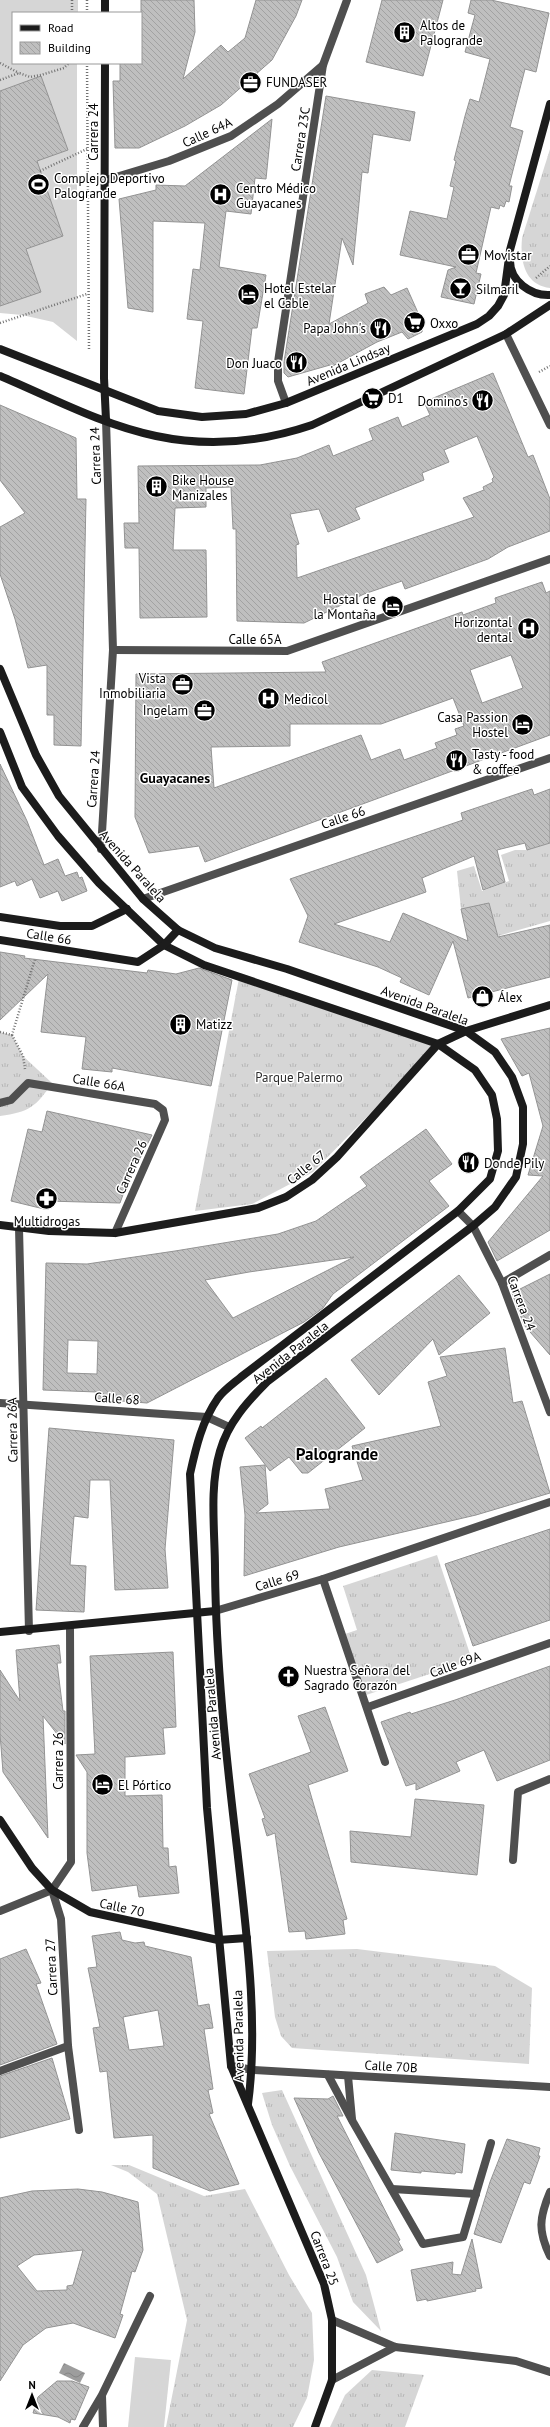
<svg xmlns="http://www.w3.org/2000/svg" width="550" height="2427" viewBox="0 0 550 2427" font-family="'PT Sans',sans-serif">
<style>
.grass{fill:url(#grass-tufts)}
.garden{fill:#d6d6d6}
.water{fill:url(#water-waves)}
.building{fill:url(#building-back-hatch);stroke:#939393;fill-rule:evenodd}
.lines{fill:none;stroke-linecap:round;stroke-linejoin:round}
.path{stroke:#717171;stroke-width:2.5;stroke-dasharray:1 2;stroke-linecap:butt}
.lane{stroke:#4f4f4f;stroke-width:8}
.street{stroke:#4f4f4f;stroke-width:8}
.secondary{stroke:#1c1c1c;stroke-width:8}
.labels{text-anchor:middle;stroke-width:3;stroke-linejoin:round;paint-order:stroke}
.poi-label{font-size:13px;fill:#000;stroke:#fff;text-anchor:start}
.street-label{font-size:13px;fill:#000;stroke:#fff}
.park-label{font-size:13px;fill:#2d2d2d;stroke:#fff}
.neighbourhood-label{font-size:14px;font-weight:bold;fill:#000;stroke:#fff}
.district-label{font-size:17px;font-weight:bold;fill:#000;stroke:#fff}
</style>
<defs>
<pattern id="grass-tufts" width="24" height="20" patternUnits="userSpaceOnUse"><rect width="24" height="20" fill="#d6d6d6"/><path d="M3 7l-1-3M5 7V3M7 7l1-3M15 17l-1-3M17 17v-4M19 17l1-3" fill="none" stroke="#b6b6b6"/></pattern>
<pattern id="water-waves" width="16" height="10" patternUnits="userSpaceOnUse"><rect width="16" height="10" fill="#9d9d9d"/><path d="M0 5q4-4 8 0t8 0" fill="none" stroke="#858585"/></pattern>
<pattern id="building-back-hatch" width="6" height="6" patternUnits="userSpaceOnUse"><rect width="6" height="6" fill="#bfbfbf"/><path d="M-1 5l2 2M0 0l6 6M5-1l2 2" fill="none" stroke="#a2a2a2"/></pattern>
</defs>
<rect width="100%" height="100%" fill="#fff"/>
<!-- grass -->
<g class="grass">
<path d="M550,149V288C524,285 520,260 522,238Z"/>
<polygon points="550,843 550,921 498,936 489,903 461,909 457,871 474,866 482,891 509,881 501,855 515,850 527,850"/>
<polygon points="240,973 438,1044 313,1172 252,1204 195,1211"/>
<path d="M0,1032L12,1035L23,1056L52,1083C36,1107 29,1112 0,1116Z"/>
<polygon points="437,1555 472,1660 363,1696 342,1635 357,1630 343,1586"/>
<polygon points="357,1949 495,1966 532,1988 529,2064 292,2048 281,2036 275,2017 267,1951"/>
<polygon points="282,2090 366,2275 381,2331 353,2302 337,2257 290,2166 272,2125 262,2093"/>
<polygon points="111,2165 129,2165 204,2196 245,2189 289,2275 312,2313 314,2360 307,2398 293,2427 166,2427 187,2320 157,2194 128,2172"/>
<polygon points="372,2370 424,2375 405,2427 330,2427 345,2395"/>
</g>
<!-- garden -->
<g class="garden">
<polygon points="0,0 78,0 78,13 13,13 13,63 77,63 77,341 53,322 22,315 0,313"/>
<polygon points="135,2357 171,2360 164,2427 128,2427"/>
</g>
<!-- water -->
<polygon class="water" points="64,2363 85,2373 80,2383 59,2373"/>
<!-- building -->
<g class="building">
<polygon points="141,0 194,0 195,32 183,79 221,45 228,52 245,38 256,0 302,0 296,16 272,60 221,105 185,126 139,148 115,148 113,81 120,81 120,63 141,63"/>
<polygon points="382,0 443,0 423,76 366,62"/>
<polygon points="471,0 491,0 549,13 536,72 525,69 510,127 523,131 509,186 512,186 509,202 506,201 504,207 500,205 499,209 491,207 476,273 481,274 474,304 441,297 448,270 456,267 400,255 410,211 447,219 454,187 450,186 456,161 454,160 465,116 470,99 479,102 490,59 465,52 475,15 468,13"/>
<polygon points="41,76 68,150 37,161 63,236 26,249 41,292 0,306 0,91"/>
<polygon points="326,96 415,112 410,141 373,134 368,173 362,172 353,265 342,238 329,324 368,303 365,294 384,287 391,295 407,288 423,324 422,332 408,339 402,332 377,342 331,367 330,365 288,377 284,373 284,362"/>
<polygon points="272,119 266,179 255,178 251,214 226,211 219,267 266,275 257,328 252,328 244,394 195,388 203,321 187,319 193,269 200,270 205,223 153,221 153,312 128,308 119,199 156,190 156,185 185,186"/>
<path d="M493,373L528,457L533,455L550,499V531L508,547L488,559L405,589L402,581L364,594L304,623L237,621L236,529H233L231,487L206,488V507L175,508L173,550H206L207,617L140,618L139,548H125L124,523H139L138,466L260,465L297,458L329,445L333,456L373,440L369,429L398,417L402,427L430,415L424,402ZM477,436L494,477L492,479L493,482L483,487L484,490L463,498L474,517L297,578L296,545L299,544L290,514L319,509L328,532L360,519L355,508L424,480L422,473L449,462L444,450Z"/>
<polygon points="0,405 76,438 77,499 86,499 81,746 54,745 54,715 47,715 47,665 28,668 15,619 0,574 0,527 25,513 0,480"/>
<path d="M542,582L546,593L550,591V735L205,862L199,846L149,853L135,817L136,674L326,672L322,662L462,612L463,615L496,603L495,598ZM511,655L523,688L482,703L470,670ZM453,698L464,726L455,729L457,735L435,743L437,748L404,760L400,749L371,760L361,735L214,788L211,747L290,746V724H381Z"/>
<polygon points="0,764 27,821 44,865 58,859 65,876 77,872 79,878 82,877 87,891 62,901 58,891 40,898 32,879 17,886 15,881 0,887"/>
<polygon points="532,789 534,795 550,789 550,843 527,850 525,843 497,850 505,882 483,890 474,856 422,878 426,892 334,924 390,942 403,913 468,941 461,909 489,903 498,937 550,925 550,977 468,998 453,941 429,995 400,982 402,978 378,967 299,942 308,916 290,879 463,820 461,813"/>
<polygon points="0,952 25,956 24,958 147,973 148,970 176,974 199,968 232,980 211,1086 112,1068 112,1072 82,1069 86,1037 41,1032 48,974 0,1020"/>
<polygon points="550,1028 550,1230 497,1261 488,1242 543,1176 528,1175 543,1126 529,1073 522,1076 501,1039"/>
<polygon points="47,1111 152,1135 137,1164 134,1164 120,1203 46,1201 44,1209 11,1201 28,1129 42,1132"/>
<path d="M426,1129L452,1164L429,1181L449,1206L333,1294L323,1308L304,1322L147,1403L97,1399V1392L43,1390L46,1263L87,1264L175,1251L278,1234L316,1221L367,1186L360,1177ZM354,1257L233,1318L205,1280L249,1272ZM68,1340L98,1341L97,1374L67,1373Z"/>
<polygon points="550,1274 550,1355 524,1325 512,1293"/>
<polygon points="459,1275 490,1313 439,1355 433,1339 379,1395 351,1360"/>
<polygon points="505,1348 513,1403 522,1401 550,1493 476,1515 339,1547 244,1576 245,1515 240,1467 265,1465 268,1504 256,1513 330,1509 325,1489 363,1480 352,1446 441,1426 428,1382 447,1376 440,1357"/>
<polygon points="326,1378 365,1428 308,1473 302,1473 289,1457 270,1471 245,1438 261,1426 262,1428"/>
<polygon points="49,1428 174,1440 165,1549 168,1588 115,1590 110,1480 90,1480 88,1518 74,1516 70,1565 86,1566 84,1612 36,1610"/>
<polygon points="550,1529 550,1620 473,1646 445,1564"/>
<polygon points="59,1645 61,1663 57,1663 63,1711 65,1711 65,1744 43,1716 48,1838 3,1772 0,1734 0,1670 20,1701 16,1650"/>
<polygon points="173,1652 176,1727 163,1728 165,1754 125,1757 125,1796 162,1795 163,1848 168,1848 169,1867 176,1866 179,1893 139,1897 137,1885 92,1891 87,1853 87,1772 76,1755 95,1754 90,1656"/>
<polygon points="550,1666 550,1760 497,1781 484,1750 456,1762 460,1771 416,1790 416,1783 406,1786 381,1722 410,1712 411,1714 455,1700"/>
<polygon points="325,1707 348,1771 308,1785 347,1919 343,1920 345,1934 306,1939 305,1931 289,1932 275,1833 267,1836 262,1819 265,1818 249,1774 311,1752 298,1716"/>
<polygon points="415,1799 484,1805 477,1875 351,1862 350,1831 411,1837"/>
<path d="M120,1932L122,1940L135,1943L144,1942L145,1946L191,1957L198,2006L209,2004L213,2028L204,2029L213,2089L208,2090L213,2113L209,2114L239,2184L210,2191L153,2168V2135L114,2138L107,2071L100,2072L93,2028L100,2027L88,1968L97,1967L92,1936ZM158,2010L164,2046L129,2050L123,2017Z"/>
<polygon points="26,1949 41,1983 36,1984 57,2044 0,2065 0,1959"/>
<polygon points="52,2058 70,2119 0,2138 0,2076"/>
<polygon points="333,2096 343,2116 337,2116 400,2240 398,2241 403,2250 377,2263 319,2153 294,2098 328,2099"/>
<polygon points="395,2133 465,2144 462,2173 456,2172 455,2174 421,2171 421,2173 391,2170"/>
<polygon points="507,2139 540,2148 538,2156 540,2156 530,2184 524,2182 501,2243 474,2234 490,2182"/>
<path d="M78,2189L102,2192L138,2202L143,2250L135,2272L132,2271L120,2314L123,2315L115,2338L73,2323L46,2328L23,2345L0,2381V2198L32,2191ZM83,2250L73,2285L67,2286V2290L37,2291L17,2266L34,2255Z"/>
<polygon points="472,2239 482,2288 475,2289 476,2291 427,2301 427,2299 417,2301 411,2270 453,2262 452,2274 461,2275"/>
<polygon points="57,2381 72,2381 89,2387 75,2420 71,2419 70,2423 58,2417 33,2413 38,2397"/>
</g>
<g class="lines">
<!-- path -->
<g class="path">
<polyline points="87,0 87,13"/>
<polyline points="72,13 72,0"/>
<polyline points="0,63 19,73"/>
<polyline points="87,63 89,350"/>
<polyline points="0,80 19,73 30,77 41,75 64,68 69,63"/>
<polyline points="40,171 87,149"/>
<polyline points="536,278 550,266"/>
<polyline points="0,323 87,294"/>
<polyline points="539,372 550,366"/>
<polyline points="0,1032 12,1035 35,959"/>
<polyline points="12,1035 23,1056 25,1069"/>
</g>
<!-- lane -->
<g class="lane">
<polyline points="513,1860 518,1792 550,1779"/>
<polyline points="102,2396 103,2427"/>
<polyline points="83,2427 102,2395 150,2296"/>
</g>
<!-- street -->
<g class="street">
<polyline points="106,180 169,161 231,136 278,104 323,65"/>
<polyline points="506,334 550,425"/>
<polyline points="286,403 278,381 278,362 323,65 347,0"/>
<polyline points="113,650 287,651 550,559"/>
<polyline points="101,849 113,650 106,420"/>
<polyline points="143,899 550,758"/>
<polyline points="0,1103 11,1100 28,1083 155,1104 163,1110 165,1120 115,1233"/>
<polyline points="458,1211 473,1226 502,1283 550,1412"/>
<polyline points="19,1228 29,1631"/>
<polyline points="502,1283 550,1255"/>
<polyline points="0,1403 207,1417 229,1427"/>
<polyline points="323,1579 385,1762"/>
<polyline points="215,1611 323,1579 550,1502"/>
<polyline points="368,1707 550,1643"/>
<polyline points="52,1890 71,1862 70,1627"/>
<polyline points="52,1890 61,1919 68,2046 79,2130"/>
<polyline points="0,1911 52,1890"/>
<polyline points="231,2066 253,2070 550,2087"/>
<polyline points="0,2071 68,2046"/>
<polyline points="328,2075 353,2122 423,2244 463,2237 491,2143"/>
<polyline points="348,2076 352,2119"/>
<polyline points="392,2189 476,2194"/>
<path d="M550,2192C539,2218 538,2231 550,2256"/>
<polyline points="332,2320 395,2347 516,2361 550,2372"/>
<polyline points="332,2380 395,2347"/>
</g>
<!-- secondary -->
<g class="secondary">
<polyline points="105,0 105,13"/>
<polyline points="105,63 104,378 106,420"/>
<path d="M510,261C510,281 531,296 550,295"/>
<polyline points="0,349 158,411 202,417 246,414 286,403 477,324 489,316 498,306 504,295 510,250 550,104"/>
<path d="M0,376C50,397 102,425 156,436C208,447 262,442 312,425L506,334L550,305"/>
<path d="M0,669L36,755L59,796L143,899L178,930L215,948L287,969L466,1031L495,1052L512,1077L523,1107V1144L516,1177L495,1207L473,1226L268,1381C247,1402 228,1423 220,1451C209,1488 215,1531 215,1570C216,1662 226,1756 237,1848C246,1929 259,2023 248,2104"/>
<path d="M0,732L22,787L58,836L99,883L164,945L204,965L438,1044L475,1070L492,1095L497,1119L498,1151L490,1179L458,1211L241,1377C234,1383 224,1390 218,1398C202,1421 196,1447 190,1474L207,1808L231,2066L324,2284L332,2320V2380L315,2427"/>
<polyline points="0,917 60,926 92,926 127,909"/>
<polyline points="0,940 138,962 164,945 178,930"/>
<polyline points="0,1225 49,1231 115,1233 258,1208 286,1197 312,1180 337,1157 438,1044 466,1031 550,1005"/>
<polyline points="0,1632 215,1611"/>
<polyline points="0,1820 32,1868 52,1890 90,1912 218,1940 247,1938"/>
</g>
</g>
<!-- icons -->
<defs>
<symbol id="building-disc" viewBox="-11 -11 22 22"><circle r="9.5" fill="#000" stroke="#fff"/><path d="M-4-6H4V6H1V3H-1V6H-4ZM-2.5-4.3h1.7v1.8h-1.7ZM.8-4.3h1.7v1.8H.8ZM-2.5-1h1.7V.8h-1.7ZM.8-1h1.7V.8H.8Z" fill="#fff"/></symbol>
<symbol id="office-disc" viewBox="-11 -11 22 22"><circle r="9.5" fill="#000" stroke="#fff"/><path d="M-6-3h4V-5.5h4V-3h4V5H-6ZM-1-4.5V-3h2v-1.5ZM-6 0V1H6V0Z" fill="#fff"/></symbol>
<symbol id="stadium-disc" viewBox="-11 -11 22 22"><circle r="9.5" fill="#000" stroke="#fff"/><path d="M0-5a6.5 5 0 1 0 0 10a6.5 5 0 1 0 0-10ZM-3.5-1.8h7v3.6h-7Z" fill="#fff"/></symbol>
<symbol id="hospital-disc" viewBox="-11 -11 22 22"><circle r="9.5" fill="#000" stroke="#fff"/><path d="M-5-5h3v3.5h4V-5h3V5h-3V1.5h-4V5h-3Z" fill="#fff"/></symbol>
<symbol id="bar-disc" viewBox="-11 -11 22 22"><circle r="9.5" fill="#000" stroke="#fff"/><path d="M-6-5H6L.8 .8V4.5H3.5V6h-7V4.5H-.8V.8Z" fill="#fff"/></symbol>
<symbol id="hotel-disc" viewBox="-11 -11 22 22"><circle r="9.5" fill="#000" stroke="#fff"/><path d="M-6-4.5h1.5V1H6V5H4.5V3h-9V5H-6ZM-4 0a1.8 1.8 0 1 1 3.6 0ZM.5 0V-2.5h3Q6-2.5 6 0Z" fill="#fff"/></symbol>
<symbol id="supermarket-disc" viewBox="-11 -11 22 22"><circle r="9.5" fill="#000" stroke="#fff"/><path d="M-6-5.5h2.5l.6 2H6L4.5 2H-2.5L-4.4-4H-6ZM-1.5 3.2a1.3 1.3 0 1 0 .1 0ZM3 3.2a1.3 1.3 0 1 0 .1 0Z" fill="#fff"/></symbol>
<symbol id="restaurant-disc" viewBox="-11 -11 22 22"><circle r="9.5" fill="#000" stroke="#fff"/><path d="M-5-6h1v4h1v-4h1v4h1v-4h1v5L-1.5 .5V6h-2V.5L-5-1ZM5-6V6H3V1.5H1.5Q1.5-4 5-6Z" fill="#fff"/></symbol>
<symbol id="shop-disc" viewBox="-11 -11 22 22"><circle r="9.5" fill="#000" stroke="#fff"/><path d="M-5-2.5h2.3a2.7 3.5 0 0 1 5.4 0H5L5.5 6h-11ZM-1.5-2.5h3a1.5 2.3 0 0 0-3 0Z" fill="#fff"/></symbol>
<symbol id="pharmacy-disc" viewBox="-11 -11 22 22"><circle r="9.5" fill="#000" stroke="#fff"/><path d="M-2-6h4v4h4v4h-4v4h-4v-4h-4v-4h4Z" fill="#fff"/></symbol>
<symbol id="church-disc" viewBox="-11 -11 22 22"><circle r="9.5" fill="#000" stroke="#fff"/><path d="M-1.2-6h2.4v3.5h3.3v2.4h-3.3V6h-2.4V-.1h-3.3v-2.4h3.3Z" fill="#fff"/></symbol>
</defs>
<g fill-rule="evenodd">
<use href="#building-disc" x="392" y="20" width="25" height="25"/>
<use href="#office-disc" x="238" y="70" width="25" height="25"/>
<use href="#stadium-disc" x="26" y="172" width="25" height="25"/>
<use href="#hospital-disc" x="208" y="182" width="25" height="25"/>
<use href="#office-disc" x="456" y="242" width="25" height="25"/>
<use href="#bar-disc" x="448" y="276" width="25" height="25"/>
<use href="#hotel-disc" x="236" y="282" width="25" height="25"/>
<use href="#supermarket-disc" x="402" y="310" width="25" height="25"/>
<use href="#restaurant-disc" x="368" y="316" width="25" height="25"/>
<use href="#restaurant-disc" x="284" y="350" width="25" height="25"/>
<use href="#supermarket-disc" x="360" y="386" width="25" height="25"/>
<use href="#restaurant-disc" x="470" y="388" width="25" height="25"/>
<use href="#building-disc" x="144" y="474" width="25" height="25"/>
<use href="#hotel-disc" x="380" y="594" width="25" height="25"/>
<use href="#hospital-disc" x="516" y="616" width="25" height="25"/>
<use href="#office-disc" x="170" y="672" width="25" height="25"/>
<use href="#hospital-disc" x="256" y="686" width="25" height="25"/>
<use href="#office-disc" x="192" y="698" width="25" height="25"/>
<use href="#hotel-disc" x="510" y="712" width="25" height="25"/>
<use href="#restaurant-disc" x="444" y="748" width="25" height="25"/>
<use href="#shop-disc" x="470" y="984" width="25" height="25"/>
<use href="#building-disc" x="168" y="1012" width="25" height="25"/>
<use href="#restaurant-disc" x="456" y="1150" width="25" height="25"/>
<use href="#pharmacy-disc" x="34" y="1186" width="25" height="25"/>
<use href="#church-disc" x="276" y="1664" width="25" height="25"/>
<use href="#hotel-disc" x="90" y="1772" width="25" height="25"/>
</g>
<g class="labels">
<!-- poi labels -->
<g class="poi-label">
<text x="420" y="30">Altos de<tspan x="420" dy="15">Palogrande</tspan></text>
<text x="266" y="87">FUNDASER</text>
<text x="54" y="183">Complejo Deportivo<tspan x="54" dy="15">Palogrande</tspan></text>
<text x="236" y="193">Centro Médico<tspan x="236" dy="15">Guayacanes</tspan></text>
<text x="484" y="260">Movistar</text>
<text x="264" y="293">Hotel Estelar<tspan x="264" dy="15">el Cable</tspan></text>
<text x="476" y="294">Silmaril</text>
<text x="430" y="328">Oxxo</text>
<text x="366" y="333" text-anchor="end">Papa John's</text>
<text x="282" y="368" text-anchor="end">Don Juaco</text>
<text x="388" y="403">D1</text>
<text x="468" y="406" text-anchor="end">Domino's</text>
<text x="172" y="485">Bike House<tspan x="172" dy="15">Manizales</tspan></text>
<text x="376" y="604" text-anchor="end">Hostal de<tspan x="376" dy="15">la Montaña</tspan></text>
<text x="512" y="627" text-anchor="end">Horizontal<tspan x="512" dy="15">dental</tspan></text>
<text x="166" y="683" text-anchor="end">Vista<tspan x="166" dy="15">Inmobiliaria</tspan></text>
<text x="284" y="704">Medicol</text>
<text x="188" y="715" text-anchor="end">Ingelam</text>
<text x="508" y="722" text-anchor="end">Casa Passion<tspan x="508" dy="15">Hostel</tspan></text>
<text x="472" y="759">Tasty - food<tspan x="472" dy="15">&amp; coffee</tspan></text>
<text x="498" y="1002">Álex</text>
<text x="196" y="1029">Matizz</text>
<text x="484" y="1168">Donde Pily</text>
<text x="47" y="1226" text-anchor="middle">Multidrogas</text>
<text x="304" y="1675">Nuestra Señora del<tspan x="304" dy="15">Sagrado Corazón</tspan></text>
<text x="118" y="1790">El Pórtico</text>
</g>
<!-- street labels -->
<g class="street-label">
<text transform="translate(93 132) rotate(-90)" y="5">Carrera 24</text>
<text transform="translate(207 132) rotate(-25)" y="5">Calle 64A</text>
<text transform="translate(300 139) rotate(-81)" y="5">Carrera 23C</text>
<text transform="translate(348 364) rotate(-23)" y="5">Avenida Lindsay</text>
<text transform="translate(95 456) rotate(-92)" y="5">Carrera 24</text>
<text x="255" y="644">Calle 65A</text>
<text transform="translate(93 779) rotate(-86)" y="5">Carrera 24</text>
<text transform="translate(343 817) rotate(-19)" y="5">Calle 66</text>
<text transform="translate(133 866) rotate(48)" y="5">Avenida Paralela</text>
<text transform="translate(49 936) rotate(9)" y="5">Calle 66</text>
<text transform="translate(425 1005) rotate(20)" y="5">Avenida Paralela</text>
<text transform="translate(99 1082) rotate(9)" y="5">Calle 66A</text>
<text transform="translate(131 1167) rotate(-66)" y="5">Carrera 26</text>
<text transform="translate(306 1167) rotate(-39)" y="5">Calle 67</text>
<text transform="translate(522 1303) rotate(69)" y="5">Carrera 24</text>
<text transform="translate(290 1352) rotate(-38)" y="5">Avenida Paralela</text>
<text transform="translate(117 1398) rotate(4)" y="5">Calle 68</text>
<text transform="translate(12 1430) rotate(-91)" y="5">Carrera 26A</text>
<text transform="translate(277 1580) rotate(-17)" y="5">Calle 69</text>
<text transform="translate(455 1664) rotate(-20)" y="5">Calle 69A</text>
<text transform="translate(212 1714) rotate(-95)" y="5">Avenida Paralela</text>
<text transform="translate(58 1761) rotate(-90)" y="5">Carrera 26</text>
<text transform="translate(122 1907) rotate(12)" y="5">Calle 70</text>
<text transform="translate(51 1967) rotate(-93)" y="5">Carrera 27</text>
<text transform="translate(238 2036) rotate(-91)" y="5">Avenida Paralela</text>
<text transform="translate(391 2066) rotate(3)" y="5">Calle 70B</text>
<text transform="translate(325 2258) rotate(69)" y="5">Carrera 25</text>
</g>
<!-- park labels -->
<g class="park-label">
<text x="299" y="1082">Parque Palermo</text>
</g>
<!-- neighbourhood labels -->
<g class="neighbourhood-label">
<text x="175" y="783">Guayacanes</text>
</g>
<!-- district labels -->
<g class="district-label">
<text x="337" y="1460">Palogrande</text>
</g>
</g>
<!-- legend -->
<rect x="12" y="12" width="130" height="52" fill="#ffffff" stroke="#999999"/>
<rect x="20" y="25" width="20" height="6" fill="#1c1c1c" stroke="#999999"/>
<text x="48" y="32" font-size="12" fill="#000000">Road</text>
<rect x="20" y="42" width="20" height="12" fill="url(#building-back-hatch)" stroke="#999999"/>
<text x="48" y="52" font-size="12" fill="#000000">Building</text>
<!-- north arrow -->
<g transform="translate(32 2395)" stroke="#ffffff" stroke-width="3" paint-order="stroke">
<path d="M0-3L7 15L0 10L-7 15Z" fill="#000000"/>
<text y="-6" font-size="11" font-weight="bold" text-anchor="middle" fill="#000000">N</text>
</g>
</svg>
